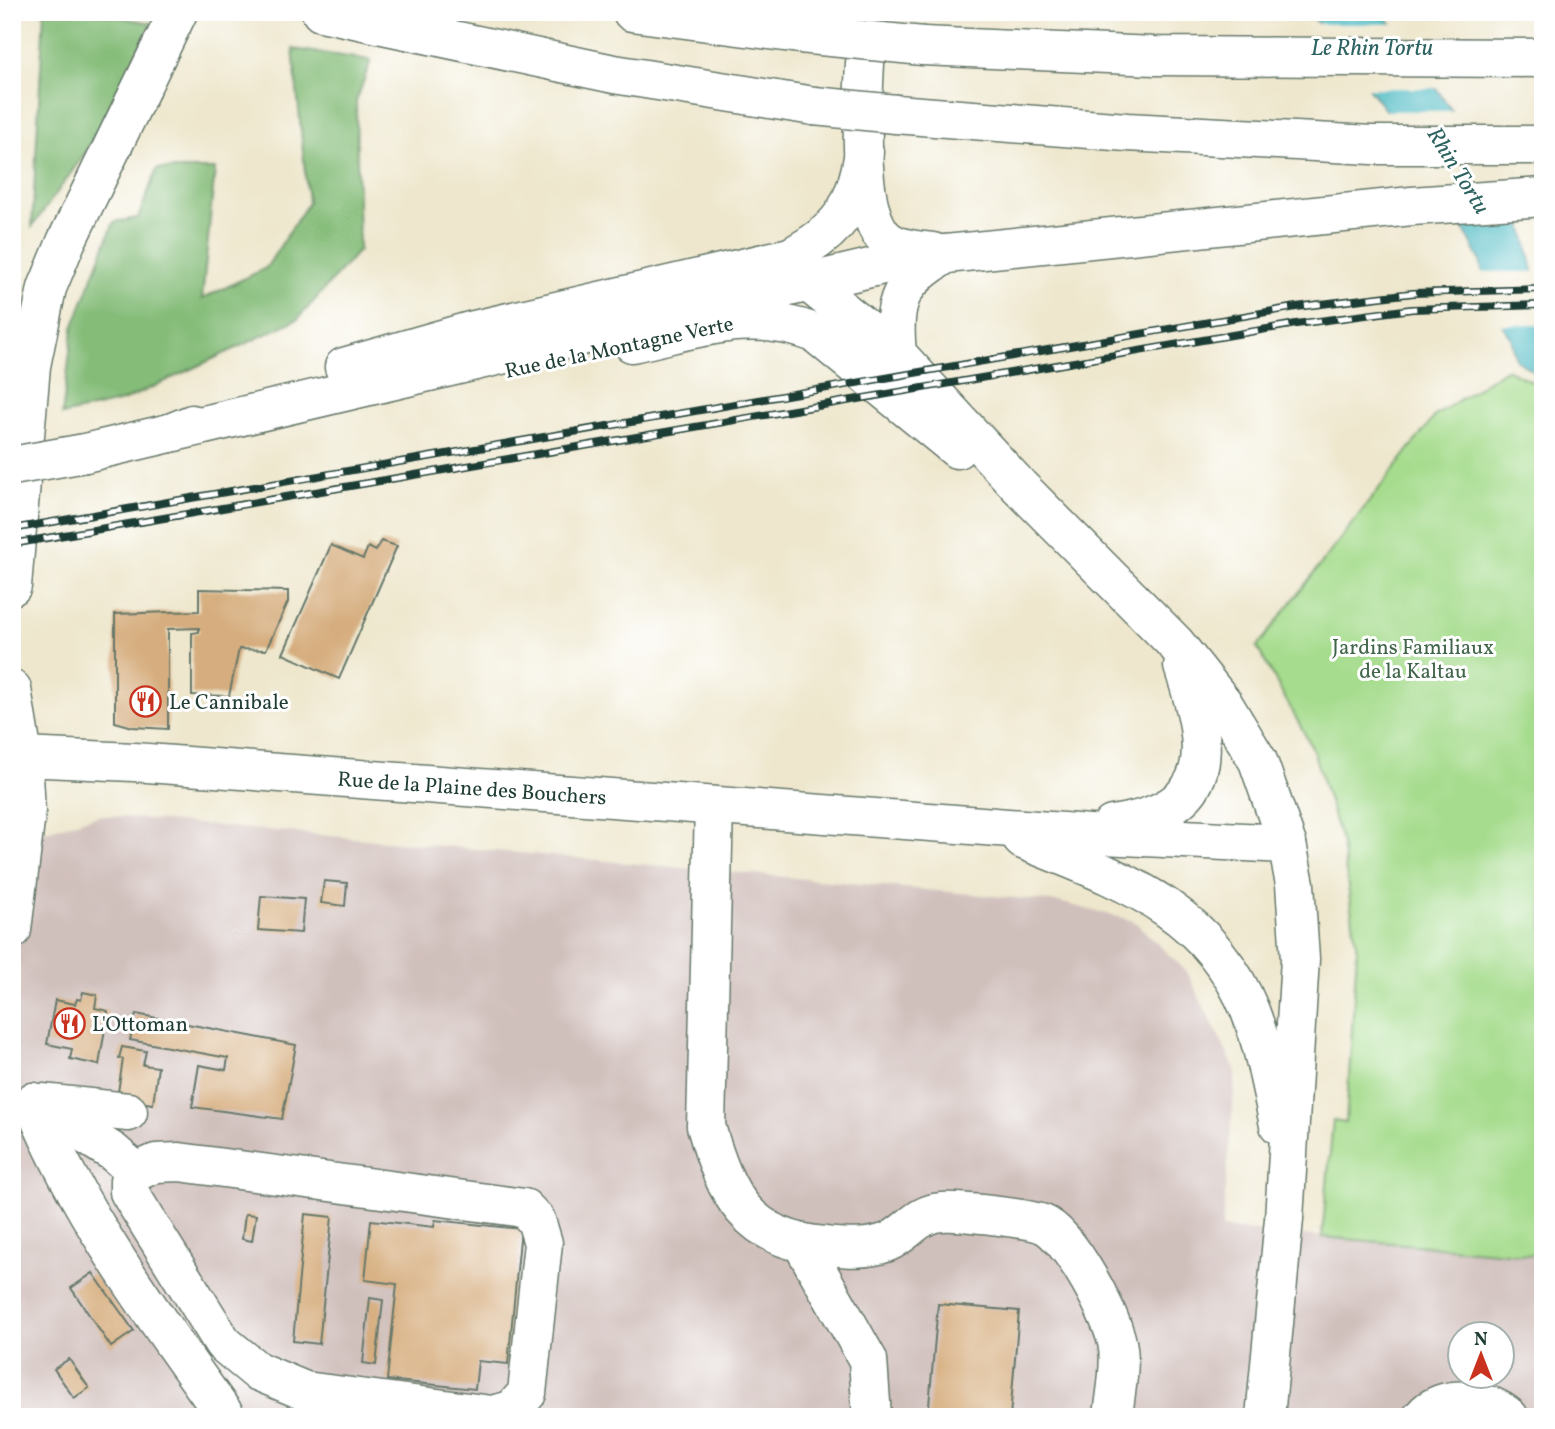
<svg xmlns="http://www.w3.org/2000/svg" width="1555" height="1429" viewBox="0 0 1555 1429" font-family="Vollkorn,serif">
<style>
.industrial{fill:#d0c0bc;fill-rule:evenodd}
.green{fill:#a6dc8d;stroke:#628c60;stroke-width:2}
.forest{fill:#84bc78;stroke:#527c56;stroke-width:2}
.water{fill:#4bbac2;stroke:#357c7b;stroke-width:2}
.pier{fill:#eee7cd}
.building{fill:#d6ad7e}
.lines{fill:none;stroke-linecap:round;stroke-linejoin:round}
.minor-casing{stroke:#67786a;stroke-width:41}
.major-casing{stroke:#67786a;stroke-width:41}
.highway-casing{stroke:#67786a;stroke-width:41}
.minor{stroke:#fff;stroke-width:38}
.major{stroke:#fff;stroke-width:38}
.highway{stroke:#fff;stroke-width:38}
.rail-casing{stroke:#1f3d34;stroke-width:8}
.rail{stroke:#fff;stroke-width:5;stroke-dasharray:16;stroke-linecap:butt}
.major-bridge-casing{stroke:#67786a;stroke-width:41;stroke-linecap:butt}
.highway-bridge-casing{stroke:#67786a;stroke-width:41;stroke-linecap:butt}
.major-bridge{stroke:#fff;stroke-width:38}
.highway-bridge{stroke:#fff;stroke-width:38}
.labels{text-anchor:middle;stroke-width:6;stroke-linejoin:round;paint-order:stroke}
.street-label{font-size:21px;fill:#1f3d34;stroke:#fff}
.park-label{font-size:21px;fill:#41654a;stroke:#fff}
.poi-label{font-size:21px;fill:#1f3d34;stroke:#fff;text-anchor:start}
.water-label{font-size:23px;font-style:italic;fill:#2c625f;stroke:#fff}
</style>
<rect width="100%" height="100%" fill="#fff"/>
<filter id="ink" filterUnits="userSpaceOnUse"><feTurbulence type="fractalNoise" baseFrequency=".0143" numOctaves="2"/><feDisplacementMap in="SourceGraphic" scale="14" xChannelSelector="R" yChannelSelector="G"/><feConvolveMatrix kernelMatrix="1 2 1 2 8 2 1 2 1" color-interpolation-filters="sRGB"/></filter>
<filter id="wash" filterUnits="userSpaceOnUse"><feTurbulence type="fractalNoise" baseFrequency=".00686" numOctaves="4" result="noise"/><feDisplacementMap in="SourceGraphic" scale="28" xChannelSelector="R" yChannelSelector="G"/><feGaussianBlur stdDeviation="1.57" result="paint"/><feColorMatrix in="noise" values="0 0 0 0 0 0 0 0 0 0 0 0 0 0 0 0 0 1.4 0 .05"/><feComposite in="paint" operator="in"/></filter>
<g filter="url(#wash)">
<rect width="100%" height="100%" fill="#eee7cd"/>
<!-- industrial -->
<path class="industrial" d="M100,815L1059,902L1134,921L1187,972L1236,1071L1222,1228L1543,1256V1417H12V841ZM1460,1334H1502V1376H1460Z"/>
<!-- green -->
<polygon class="green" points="1506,369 1543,387 1543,1256 1322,1237 1333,1121 1346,1123 1357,950 1342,844 1312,747 1257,647 1435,416"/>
<!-- forest -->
<g class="forest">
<polygon points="44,12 89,12 152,23 86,152 32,227"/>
<polygon points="293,49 371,60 356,102 359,250 298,319 123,401 62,415 73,328 114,222 138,218 157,169 215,169 202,299 266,268 308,203"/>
</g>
<!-- water -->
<polygon class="water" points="1309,12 1383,12 1490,165 1522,224 1538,291 1543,298 1543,377 1516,360 1511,337 1489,308 1480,260 1435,174"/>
<!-- pier -->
<g class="pier">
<polygon points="1314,24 1396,24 1440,88 1363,88"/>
<polygon points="1381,111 1456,111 1493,163 1521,214 1456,220 1432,176"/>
<polygon points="1479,272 1537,272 1543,292 1543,325 1497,325 1485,310"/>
</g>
<g id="blocks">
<!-- building -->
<g class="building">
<polygon points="381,541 397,546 339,679 283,654 331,545 363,559 368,547 376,551"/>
<polygon points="199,589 288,591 288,602 266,650 239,649 229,696 192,695 192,633 199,632 199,628 168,629 168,729 133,727 115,722 115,614 199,611"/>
<polygon points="324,881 347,883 345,906 321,903"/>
<polygon points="261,896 304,899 301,933 258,930"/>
<polygon points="83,992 97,995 95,1008 108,1011 99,1065 70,1059 72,1049 47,1044 55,1000 75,1004 77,999 81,1000"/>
<polygon points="136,1014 296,1045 282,1119 192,1107 199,1065 226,1070 228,1058 130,1040"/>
<polygon points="122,1047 146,1051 143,1065 158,1067 153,1104 117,1099 123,1059 119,1058"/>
<polygon points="245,1214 256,1215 252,1241 242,1239"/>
<polygon points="305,1214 332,1217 319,1344 293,1341"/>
<polygon points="371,1220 434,1227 435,1220 521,1229 508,1364 478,1361 475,1389 387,1380 397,1284 365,1280"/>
<polygon points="93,1273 134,1331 111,1347 71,1288"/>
<polygon points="370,1298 383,1300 376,1365 363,1363"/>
<polygon points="938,1304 1019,1311 1010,1417 928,1417"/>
<polygon points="69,1359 89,1388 74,1398 54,1369"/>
</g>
</g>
</g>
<g filter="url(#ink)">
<use href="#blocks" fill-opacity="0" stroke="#67786a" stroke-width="2"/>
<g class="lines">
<defs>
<g id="minor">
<polyline points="783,273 810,284 897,354 1019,486 1176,644 1223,703 1258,761 1287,844 1295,884 1300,959 1284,1219 1265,1417"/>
<path d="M632,343C697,329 751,308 815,333L957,449"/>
<path d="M897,354C892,299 899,283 946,254"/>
<polyline points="23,757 134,762 1103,835 1287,844"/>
<path d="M714,806L706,1126C725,1194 747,1240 825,1246C847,1248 867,1250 888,1242C908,1233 918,1213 942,1212C959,1211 1029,1218 1043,1224C1069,1234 1115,1320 1118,1348C1121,1369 1115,1395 1113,1417"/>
<path d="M1112,825C1220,809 1210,749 1183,666"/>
<path d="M1023,840C1119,879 1208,907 1250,1011C1264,1047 1271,1087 1279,1125"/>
<polyline points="33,1102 113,1152 136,1172 156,1163 179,1162 524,1208 536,1220 543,1243 527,1393 512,1410 492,1415 305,1391 257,1371 223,1343 129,1192 129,1181 136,1172"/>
<path d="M33,1102C80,1217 154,1316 226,1417"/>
<polyline points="42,1103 128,1112"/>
<polyline points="803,1245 868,1360 872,1417"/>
<path d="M1422,1417C1442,1392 1488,1398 1509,1417"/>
</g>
<g id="major">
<path d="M868,12C866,61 851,200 883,236C895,249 916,250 933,252"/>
<path d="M344,367L470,331L790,257C840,231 855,207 864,152"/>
<polyline points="170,433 887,264 946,254 1412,206 1543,197"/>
<polyline points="85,453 170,433 192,424"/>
<polyline points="12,586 31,366 47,288 66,242 178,12"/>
<polyline points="12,689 23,757 26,813 12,930"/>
</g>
<g id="highway">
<polyline points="321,12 614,74 814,106"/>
<polyline points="632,12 800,34"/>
<polyline points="923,46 1155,56 1543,58"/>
<polyline points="896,114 1127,132 1372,145 1543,145"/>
</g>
</defs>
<!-- minor casing -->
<use href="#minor" class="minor-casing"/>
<!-- major casing -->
<use href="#major" class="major-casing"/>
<!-- highway casing -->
<use href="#highway" class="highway-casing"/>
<!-- minor -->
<use href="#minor" class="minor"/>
<!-- major -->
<use href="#major" class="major"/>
<!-- highway -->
<use href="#highway" class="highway"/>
<defs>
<g id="rail">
<polyline points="12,529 1296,307 1413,293 1543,289"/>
<polyline points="12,544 1296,324 1412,309 1543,305"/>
</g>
</defs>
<!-- rail casing -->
<use href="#rail" class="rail-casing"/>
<!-- rail -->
<use href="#rail" class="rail"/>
<defs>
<polyline id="major-bridge" points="12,466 85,453"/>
<g id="highway-bridge">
<polyline points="800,34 923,46"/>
<polyline points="814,106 896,114"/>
</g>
</defs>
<!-- major-bridge casing -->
<use href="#major-bridge" class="major-bridge-casing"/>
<!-- highway-bridge casing -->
<use href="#highway-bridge" class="highway-bridge-casing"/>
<!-- major-bridge -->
<use href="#major-bridge" class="major-bridge"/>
<!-- highway-bridge -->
<use href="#highway-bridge" class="highway-bridge"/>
</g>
</g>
<!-- icons -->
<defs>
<symbol id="restaurant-ring" viewBox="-11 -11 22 22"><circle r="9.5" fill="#fff" stroke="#c8321e" stroke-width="1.5"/><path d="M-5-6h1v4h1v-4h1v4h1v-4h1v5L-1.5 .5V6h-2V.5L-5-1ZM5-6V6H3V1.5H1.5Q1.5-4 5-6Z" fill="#c8321e"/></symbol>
</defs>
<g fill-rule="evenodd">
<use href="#restaurant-ring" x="128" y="684" width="35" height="35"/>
<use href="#restaurant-ring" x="52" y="1006" width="35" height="35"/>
</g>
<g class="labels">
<!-- street labels -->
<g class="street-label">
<text transform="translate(619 347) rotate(-12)" y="7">Rue de la Montagne Verte</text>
<text transform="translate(472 788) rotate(4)" y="7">Rue de la Plaine des Bouchers</text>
</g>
<!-- park labels -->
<g class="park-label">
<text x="1413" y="654">Jardins Familiaux<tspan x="1413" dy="24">de la Kaltau</tspan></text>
</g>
<!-- poi labels -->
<g class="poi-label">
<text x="169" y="709">Le Cannibale</text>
<text x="92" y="1031">L'Ottoman</text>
</g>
<!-- water labels -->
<g class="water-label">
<text x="1372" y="55">Le Rhin Tortu</text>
<text transform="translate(1459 170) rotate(58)" y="8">Rhin Tortu</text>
</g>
</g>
<!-- margin -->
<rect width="1555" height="1429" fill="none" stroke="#fff" stroke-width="42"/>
<!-- north arrow -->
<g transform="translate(1481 1355)"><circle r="33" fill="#ffffff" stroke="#a5b1ae" stroke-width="2"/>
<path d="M0-5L12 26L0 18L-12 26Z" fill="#c8321e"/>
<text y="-10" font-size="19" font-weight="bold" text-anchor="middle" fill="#1f3d34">N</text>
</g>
</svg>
